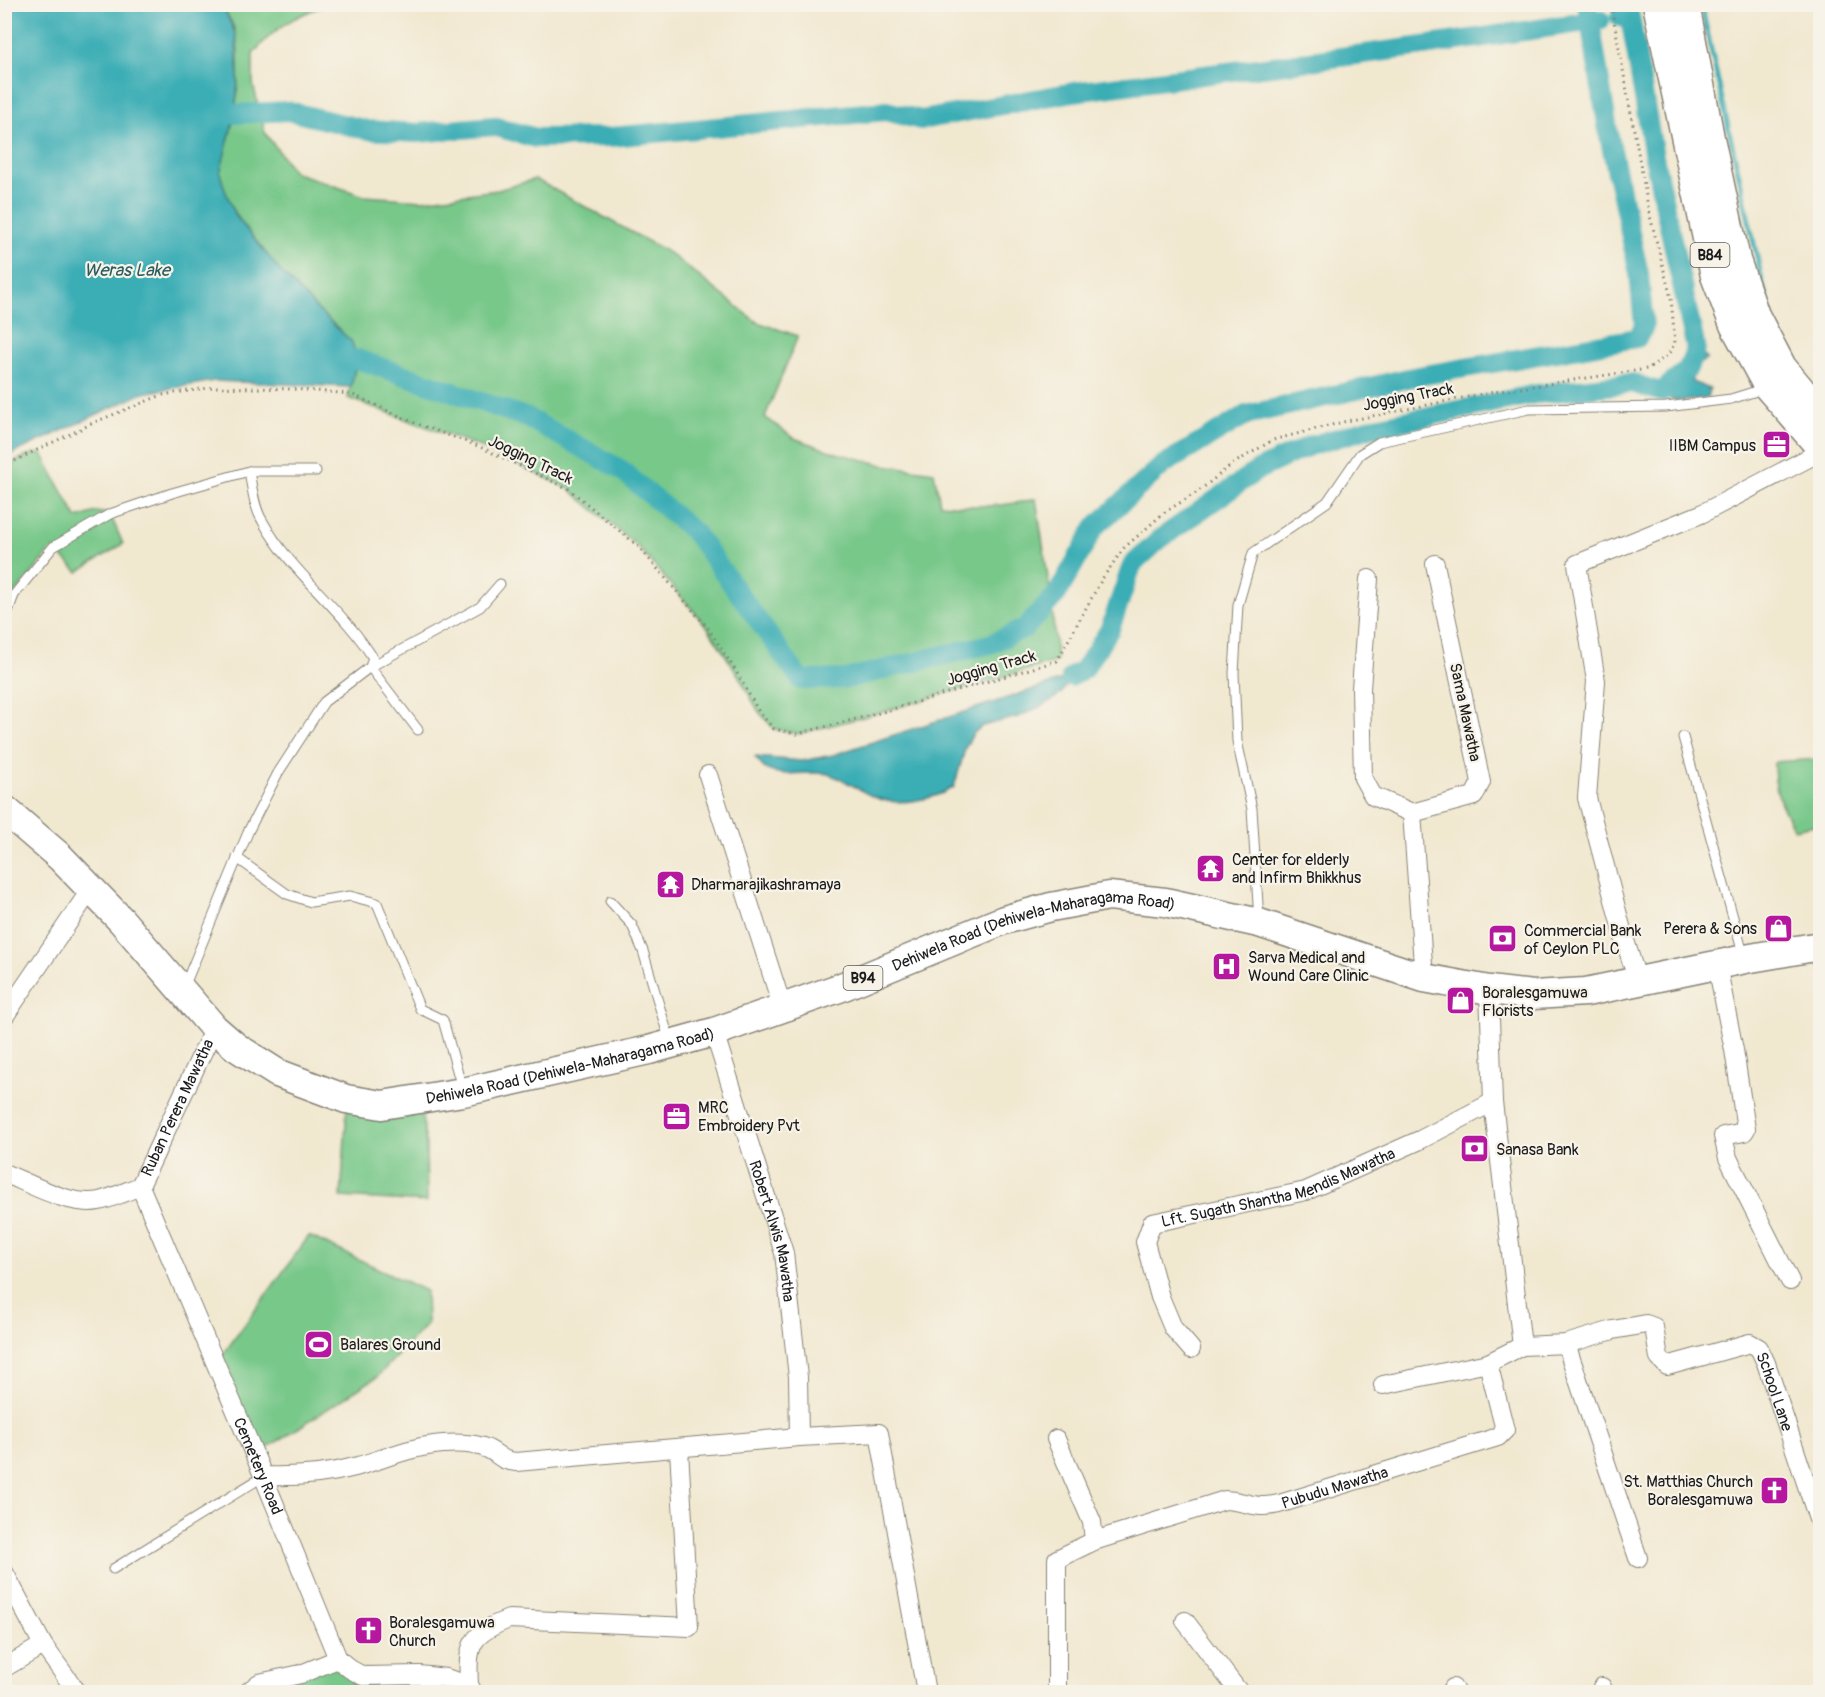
<svg xmlns="http://www.w3.org/2000/svg" width="1825" height="1697" viewBox="0 0 1825 1697" font-family="Pangolin,sans-serif">
<style>
.green{fill:#78c88a;stroke:#4a7253;stroke-width:1.5}
.water{fill:#3badb5;stroke:#2c6468;stroke-width:1.5}
.lines{fill:none;stroke-linecap:round;stroke-linejoin:round}
.stream{stroke:#3badb5;stroke-width:5}
.canal{stroke:#3badb5;stroke-width:20}
.lane-casing{stroke:#868276;stroke-width:11}
.street-casing{stroke:#868276;stroke-width:20}
.primary-casing{stroke:#868276;stroke-width:31}
.path{stroke:#868276;stroke-width:3;stroke-dasharray:1.5 4.5;stroke-linecap:butt}
.lane{stroke:#fff;stroke-width:9}
.street{stroke:#fff;stroke-width:18}
.primary{stroke:#fff;stroke-width:28}
.labels{text-anchor:middle;stroke-width:4.5;stroke-linejoin:round;paint-order:stroke}
.shield{fill:#f7f3e8;stroke:#5e5c59;stroke-width:1.5}
.shield-label{font-size:15px;font-weight:bold;fill:#1c1c1c}
.street-label{font-size:16px;fill:#1c1c1c;stroke:#f7f3e8}
.poi-label{font-size:16px;fill:#1c1c1c;stroke:#f7f3e8;text-anchor:start}
.water-label{font-size:18px;font-style:italic;fill:#2a5d61;stroke:#f7f3e8}
</style>
<rect width="100%" height="100%" fill="#f7f3e8"/>
<filter id="ink" filterUnits="userSpaceOnUse"><feTurbulence type="fractalNoise" baseFrequency=".0167" numOctaves="2"/><feDisplacementMap in="SourceGraphic" scale="12" xChannelSelector="R" yChannelSelector="G"/><feConvolveMatrix kernelMatrix="1 2 1 2 8 2 1 2 1" color-interpolation-filters="sRGB"/></filter>
<filter id="wash" filterUnits="userSpaceOnUse"><feTurbulence type="fractalNoise" baseFrequency=".008" numOctaves="4" result="noise"/><feDisplacementMap in="SourceGraphic" scale="24" xChannelSelector="R" yChannelSelector="G"/><feGaussianBlur stdDeviation="1.35" result="paint"/><feColorMatrix in="noise" values="0 0 0 0 0 0 0 0 0 0 0 0 0 0 0 0 0 1.4 0 .05"/><feComposite in="paint" operator="in"/></filter>
<g filter="url(#wash)">
<rect width="100%" height="100%" fill="#f1e8d0"/>
<!-- green -->
<g class="green">
<path d="M217,5H328C295,15 275,27 253,54V84L265,133L294,172L364,196L422,200L498,190L535,179L669,253L757,322L798,336L765,417L794,438L833,452L883,465L934,472L940,504C974,508 1003,507 1036,499L1051,598L1057,661L879,713L798,734L774,729L759,712L737,673L708,628L638,547L569,489L478,446L348,398L357,359C351,349 346,336 338,328C333,323 326,318 321,313C290,284 225,217 220,174C219,162 231,131 234,117C238,100 240,51 236,35C234,23 226,11 217,5Z"/>
<polygon points="34,453 42,454 77,518 96,512 110,514 123,544 78,572 53,548 14,595 5,587 4,466"/>
<path d="M1820,759V824L1794,829C1780,804 1774,791 1774,762Z"/>
<polygon points="347,1107 421,1108 426,1145 427,1202 341,1197"/>
<polygon points="309,1236 426,1291 427,1324 377,1377 255,1456 216,1364"/>
<polygon points="338,1659 350,1669 419,1675 473,1692 248,1692"/>
</g>
<!-- water -->
<g class="water">
<polygon points="217,4 225,11 236,35 238,80 235,114 220,173 225,190 236,216 282,273 320,312 352,342 357,359 351,387 214,381 143,393 5,457 5,5"/>
<path d="M1696,349L1707,359L1692,368V382L1710,389L1708,397C1690,400 1674,406 1661,392Z"/>
<path d="M1071,677L1061,694L1046,704L1018,717L982,726L973,734L966,746L954,787C933,800 898,807 874,797C858,790 845,779 828,774C810,770 779,779 764,768C761,765 758,760 755,757L802,761L833,755Z"/>
</g>
<g class="lines">
<!-- stream -->
<polyline class="stream" points="1701,4 1768,307"/>
<!-- canal -->
<g class="canal">
<polyline points="235,114 288,111 367,130 418,133 493,126 536,138 611,137 886,111 921,120 1074,92 1409,48 1600,20"/>
<polyline points="357,359 528,418 620,469 695,533 801,680 845,679 990,644 1025,628 1057,594 1095,527 1163,465 1246,415 1413,377 1637,338 1644,327 1639,274 1609,136 1587,4"/>
<polyline points="1071,677 1084,669 1110,629 1132,565 1160,539 1258,470 1309,446 1371,428 1537,394 1632,383 1661,392 1687,370 1696,349 1654,157 1630,16 1620,17"/>
</g>
</g>
</g>
<g filter="url(#ink)">
<g class="lines">
<defs>
<g id="lane">
<path d="M249,471C252,487 254,507 262,520C291,573 342,608 373,658L370,667L418,730"/>
<polyline points="4,622 14,595 53,547 110,514 172,493 249,471 316,471"/>
<polyline points="1683,737 1744,957"/>
<polyline points="237,858 287,894 311,902 350,896 377,903 420,1009 443,1020 462,1088"/>
<polyline points="610,901 632,925 643,951 670,1042"/>
<polyline points="1259,920 1252,809 1237,741 1234,673 1238,605 1253,553 1327,502 1360,454 1379,442 1529,409 1666,407 1731,399 1766,388"/>
<polyline points="184,987 249,830 278,773 324,702 370,667 480,607 500,584"/>
<polyline points="113,1569 264,1476"/>
</g>
<g id="street">
<polyline points="1369,579 1361,689 1363,778 1373,796 1412,813 1474,796 1481,782 1435,564"/>
<polyline points="708,775 783,1009"/>
<polyline points="1412,813 1424,978"/>
<polyline points="1717,965 1734,1050 1746,1129 1744,1132 1723,1136 1728,1158 1790,1281"/>
<polyline points="1638,982 1623,934 1587,798 1596,681 1577,564 1701,514 1820,452"/>
<polyline points="1489,990 1493,1102 1522,1346"/>
<polyline points="4,1017 91,889"/>
<path id="s1" d="M714,1032L784,1253L798,1377L799,1437"/>
<path id="s2" d="M4,1173C31,1184 71,1207 99,1201C113,1198 127,1191 140,1186L214,1028"/>
<path id="s3" d="M140,1186L255,1456L338,1659L301,1674L259,1683L248,1692"/>
<polyline points="1566,1344 1638,1558"/>
<path id="s4" d="M1191,1349L1173,1328L1160,1297L1145,1242L1152,1223L1306,1191L1420,1140L1493,1102"/>
<path id="s5" d="M1383,1385L1488,1363L1522,1346L1566,1344L1613,1330L1646,1324L1654,1327L1659,1358L1667,1366L1750,1343L1759,1348L1766,1363L1820,1525"/>
<polyline points="1056,1439 1092,1522 1094,1541 1057,1559 1057,1692"/>
<path d="M264,1476C294,1477 325,1475 355,1467C384,1459 412,1446 443,1444C458,1443 475,1443 488,1449C502,1456 499,1460 516,1462L799,1437L879,1433L926,1692"/>
<path id="s6" d="M1094,1541L1225,1500C1247,1501 1255,1510 1279,1504L1498,1437L1505,1430L1488,1363"/>
<polyline points="4,1572 43,1645 77,1692"/>
<polyline points="1185,1621 1239,1692"/>
<polyline points="338,1659 350,1669 363,1676 419,1675 446,1678 469,1685 473,1692"/>
<polyline points="4,1668 43,1645"/>
<path d="M469,1685C467,1645 470,1634 509,1619L689,1627L679,1449"/>
<polyline points="1602,1687 1604,1692"/>
<polyline points="1453,1688 1455,1692"/>
</g>
<g id="primary">
<polyline points="1657,4 1715,276 1734,325 1768,387 1820,447"/>
<polyline points="1685,4 1710,138 1736,260 1755,315 1782,367 1820,413"/>
<path id="s7" d="M4,809L60,857L121,920L214,1028L236,1047L277,1073L346,1099L382,1105L463,1092L649,1050L714,1032L839,988L1004,920L1051,907L1109,896L1165,902L1259,923L1424,978L1489,990L1533,995L1586,992L1745,959L1820,946"/>
</g>
</defs>
<!-- lane casing -->
<use href="#lane" class="lane-casing"/>
<!-- street casing -->
<use href="#street" class="street-casing"/>
<!-- primary casing -->
<use href="#primary" class="primary-casing"/>
<!-- path -->
<polyline class="path" points="4,466 95,422 162,395 215,387 292,389 351,394 415,423 478,446 569,489 638,546 708,628 737,673 759,712 774,729 797,734 879,713 1057,661 1102,579 1124,548 1165,512 1199,491 1231,465 1273,440 1347,421 1488,393 1647,369 1668,355 1675,343 1671,298 1649,212 1611,4"/>
<!-- lane -->
<use href="#lane" class="lane"/>
<!-- street -->
<use href="#street" class="street"/>
<!-- primary -->
<use href="#primary" class="primary"/>
</g>
</g>
<!-- icons -->
<defs>
<symbol id="office-square" viewBox="-11 -11 22 22"><rect x="-9" y="-9" width="18" height="18" rx="4" fill="#b5179e" stroke="#f7f3e8"/><path d="M-6-3h4V-5.5h4V-3h4V5H-6ZM-1-4.5V-3h2v-1.5ZM-6 0V1H6V0Z" fill="#fff"/></symbol>
<symbol id="temple-square" viewBox="-11 -11 22 22"><rect x="-9" y="-9" width="18" height="18" rx="4" fill="#b5179e" stroke="#f7f3e8"/><path d="M0-6L5-2H3V0L6.5 2.5H4V6H1.5V3h-3V6H-4V2.5H-6.5L-3 0V-2H-5Z" fill="#fff"/></symbol>
<symbol id="shop-square" viewBox="-11 -11 22 22"><rect x="-9" y="-9" width="18" height="18" rx="4" fill="#b5179e" stroke="#f7f3e8"/><path d="M-5-2.5h2.3a2.7 3.5 0 0 1 5.4 0H5L5.5 6h-11ZM-1.5-2.5h3a1.5 2.3 0 0 0-3 0Z" fill="#fff"/></symbol>
<symbol id="bank-square" viewBox="-11 -11 22 22"><rect x="-9" y="-9" width="18" height="18" rx="4" fill="#b5179e" stroke="#f7f3e8"/><path d="M-6-4H6V4H-6ZM0-2.3a2.3 2.3 0 1 0 0 4.6a2.3 2.3 0 1 0 0-4.6Z" fill="#fff"/></symbol>
<symbol id="hospital-square" viewBox="-11 -11 22 22"><rect x="-9" y="-9" width="18" height="18" rx="4" fill="#b5179e" stroke="#f7f3e8"/><path d="M-5-5h3v3.5h4V-5h3V5h-3V1.5h-4V5h-3Z" fill="#fff"/></symbol>
<symbol id="stadium-square" viewBox="-11 -11 22 22"><rect x="-9" y="-9" width="18" height="18" rx="4" fill="#b5179e" stroke="#f7f3e8"/><path d="M0-5a6.5 5 0 1 0 0 10a6.5 5 0 1 0 0-10ZM-3.5-1.8h7v3.6h-7Z" fill="#fff"/></symbol>
<symbol id="church-square" viewBox="-11 -11 22 22"><rect x="-9" y="-9" width="18" height="18" rx="4" fill="#b5179e" stroke="#f7f3e8"/><path d="M-1.2-6h2.4v3.5h3.3v2.4h-3.3V6h-2.4V-.1h-3.3v-2.4h3.3Z" fill="#fff"/></symbol>
</defs>
<g fill-rule="evenodd">
<use href="#office-square" x="1760" y="428" width="33" height="33"/>
<use href="#temple-square" x="1194" y="852" width="33" height="33"/>
<use href="#temple-square" x="654" y="868" width="33" height="33"/>
<use href="#shop-square" x="1762" y="912" width="33" height="33"/>
<use href="#bank-square" x="1486" y="922" width="33" height="33"/>
<use href="#hospital-square" x="1210" y="950" width="33" height="33"/>
<use href="#shop-square" x="1444" y="984" width="33" height="33"/>
<use href="#office-square" x="660" y="1100" width="33" height="33"/>
<use href="#bank-square" x="1458" y="1132" width="33" height="33"/>
<use href="#stadium-square" x="302" y="1328" width="33" height="33"/>
<use href="#church-square" x="1758" y="1474" width="33" height="33"/>
<use href="#church-square" x="352" y="1614" width="33" height="33"/>
</g>
<g class="labels">
<!-- shield labels -->
<g class="shield">
<rect x="1690.5" y="243" width="39" height="24" rx="4.5"/>
<rect x="843.5" y="966" width="39" height="24" rx="4.5"/>
</g>
<g class="shield-label">
<text x="1710" y="260">B84</text>
<text x="863" y="983">B94</text>
</g>
<!-- street labels -->
<g class="street-label">
<text transform="translate(1408 396) rotate(-11)" y="6">Jogging Track</text>
<text transform="translate(531 459) rotate(26)" y="6">Jogging Track</text>
<text transform="translate(991 667) rotate(-16)" y="6">Jogging Track</text>
<text transform="translate(1466 712) rotate(78)" y="6">Sama Mawatha</text>
<text dy="6" stroke="none"><textPath href="#s7" startOffset="1170">Dehiwela Road (Dehiwela-Maharagama Road)</textPath></text>
<text dy="6" stroke="none"><textPath href="#s7" startOffset="684">Dehiwela Road (Dehiwela-Maharagama Road)</textPath></text>
<text dy="6" stroke="none"><textPath href="#s2" startOffset="231">Ruban Perera Mawatha</textPath></text>
<text dy="6" stroke="none"><textPath href="#s4" startOffset="270">Lft. Sugath Shantha Mendis Mawatha</textPath></text>
<text dy="6" stroke="none"><textPath href="#s1" startOffset="208">Robert Alwis Mawatha</textPath></text>
<text dy="6" stroke="none"><textPath href="#s5" startOffset="466">School Lane</textPath></text>
<text dy="6" stroke="none"><textPath href="#s3" startOffset="304">Cemetery Road</textPath></text>
<text dy="6" stroke="none"><textPath href="#s6" startOffset="250">Pubudu Mawatha</textPath></text>
</g>
<!-- poi labels -->
<g class="poi-label">
<text x="1756" y="451" text-anchor="end">IIBM Campus</text>
<text x="1232" y="865">Center for elderly<tspan x="1232" dy="18">and Infirm Bhikkhus</tspan></text>
<text x="691" y="890">Dharmarajikashramaya</text>
<text x="1757" y="934" text-anchor="end">Perera &amp; Sons</text>
<text x="1524" y="936">Commercial Bank<tspan x="1524" dy="18">of Ceylon PLC</tspan></text>
<text x="1248" y="963">Sarva Medical and<tspan x="1248" dy="18">Wound Care Clinic</tspan></text>
<text x="1482" y="998">Boralesgamuwa<tspan x="1482" dy="18">Florists</tspan></text>
<text x="698" y="1113">MRC<tspan x="698" dy="18">Embroidery Pvt</tspan></text>
<text x="1496" y="1155">Sanasa Bank</text>
<text x="340" y="1350">Balares Ground</text>
<text x="1753" y="1487" text-anchor="end">St. Matthias Church<tspan x="1753" dy="18">Boralesgamuwa</tspan></text>
<text x="389" y="1628">Boralesgamuwa<tspan x="389" dy="18">Church</tspan></text>
</g>
<!-- water labels -->
<g class="water-label">
<text x="127" y="276">Weras Lake</text>
</g>
</g>
<!-- margin -->
<rect width="1825" height="1697" fill="none" stroke="#f7f3e8" stroke-width="24"/>
</svg>
